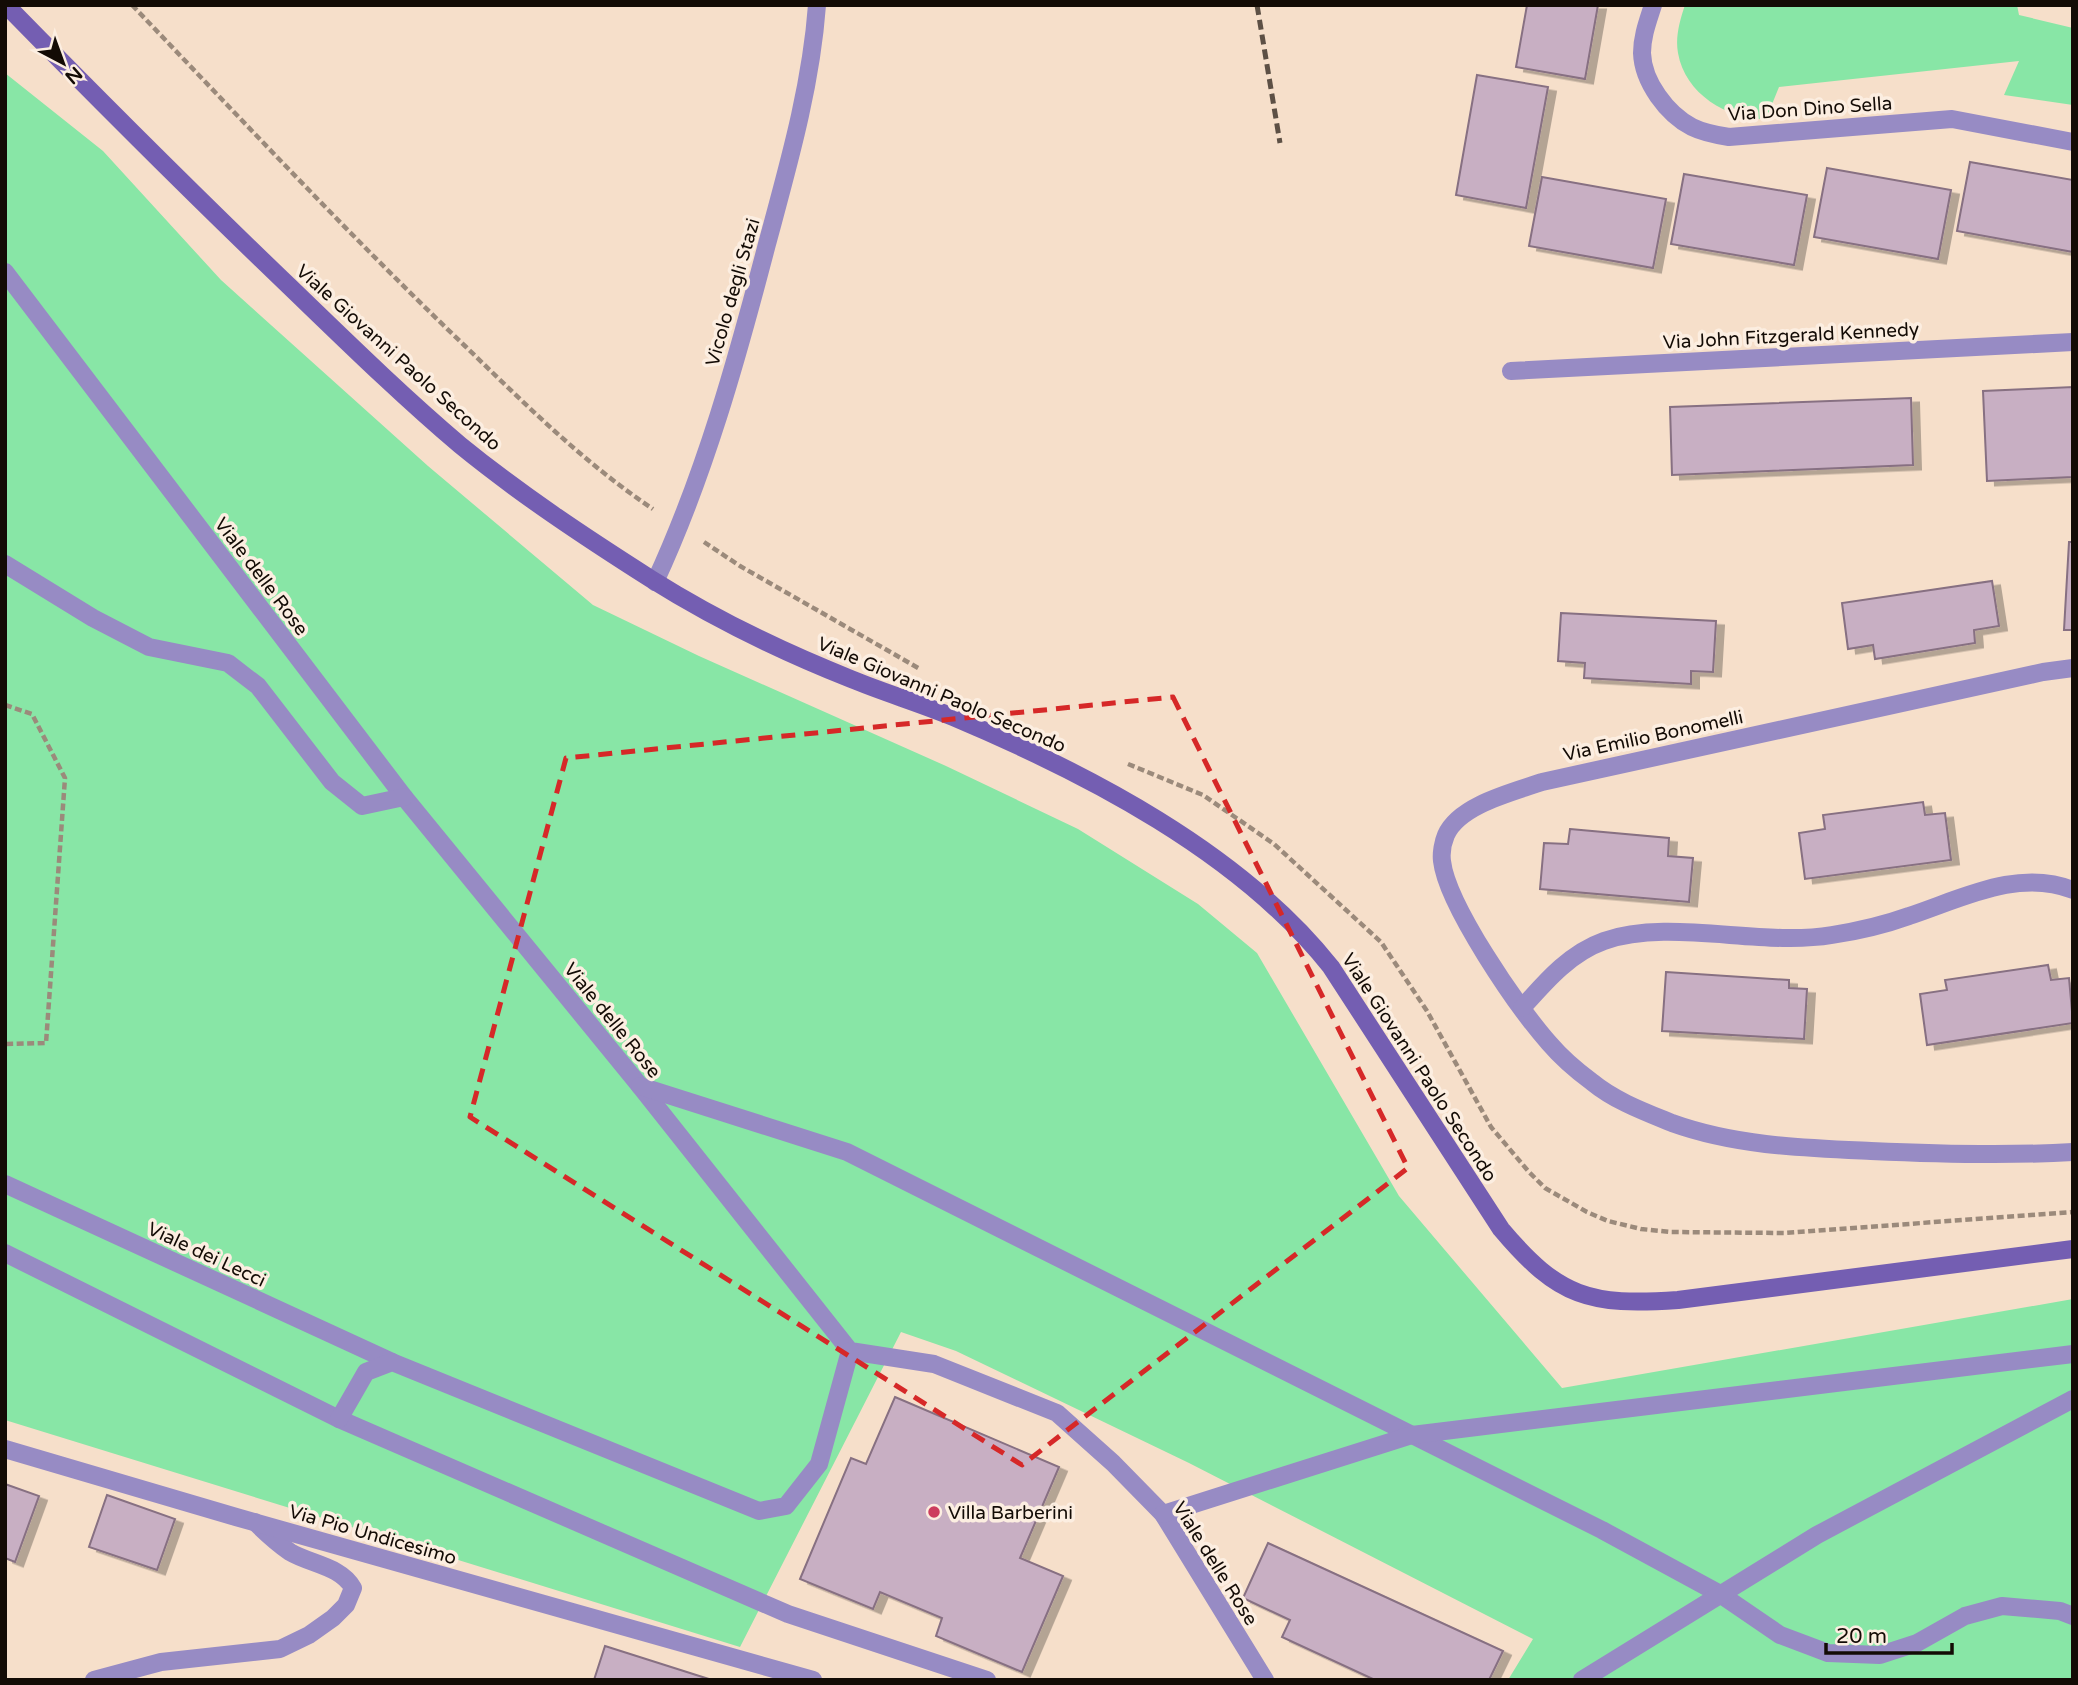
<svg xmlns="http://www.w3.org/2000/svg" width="2078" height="1685" viewBox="0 0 2078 1685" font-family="'Varela Round',sans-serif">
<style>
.green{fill:#88e6a6}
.building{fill:#c8afc3;stroke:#877082;stroke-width:2;filter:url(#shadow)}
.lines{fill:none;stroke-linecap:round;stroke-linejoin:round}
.path{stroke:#9b8a7b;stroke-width:4.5;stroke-dasharray:7 3.5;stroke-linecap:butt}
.service{stroke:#978bc4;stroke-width:18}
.minor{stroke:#978bc4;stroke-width:18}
.tertiary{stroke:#978bc4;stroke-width:18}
.secondary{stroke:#745eb2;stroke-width:18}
.rail{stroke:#5d5045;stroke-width:5;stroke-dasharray:10 5;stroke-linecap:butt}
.marked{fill:none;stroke:#d62828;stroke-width:5;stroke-dasharray:14 9;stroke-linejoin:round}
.poi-dot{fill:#cc3d5e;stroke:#fceee1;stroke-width:2.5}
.labels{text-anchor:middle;stroke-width:7;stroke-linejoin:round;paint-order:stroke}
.street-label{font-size:19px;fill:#130b05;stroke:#fceee1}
.poi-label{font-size:19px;fill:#130b05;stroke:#fceee1;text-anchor:start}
</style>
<defs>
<filter id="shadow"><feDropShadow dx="8" dy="4.5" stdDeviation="0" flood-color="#0004"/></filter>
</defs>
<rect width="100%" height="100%" fill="#f6dfca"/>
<!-- green -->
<g class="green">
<path d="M1685,5H2017L2019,15L2073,28V105L2004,95L2019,61L1779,87L1766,119C1727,119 1685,94 1678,53C1675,37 1680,20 1685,5Z"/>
<polygon points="5,73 103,151 221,280 428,466 593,605 699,656 946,766 1078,829 1198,904 1257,953 1399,1196 1562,1388 2073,1299 2073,1680 1508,1680 1533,1639 1189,1463 956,1351 901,1332 740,1647 5,1420"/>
</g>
<!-- building -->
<g class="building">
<polygon points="1527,5 1598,5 1585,79 1516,67"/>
<polygon points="1477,75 1548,87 1526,208 1456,195"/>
<polygon points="1970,162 2073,180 2073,252 1957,231"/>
<polygon points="1827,168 1951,190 1938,259 1814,237"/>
<polygon points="1684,174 1807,195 1794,265 1671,244"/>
<polygon points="1542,177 1666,199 1653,268 1529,246"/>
<polygon points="2073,387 2073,477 1987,481 1983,391"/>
<polygon points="1911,398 1913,465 1672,475 1670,407"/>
<polygon points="2069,542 2073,542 2073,630 2064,630"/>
<polygon points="1992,581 1999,626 1974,630 1975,643 1875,659 1873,645 1848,649 1842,603"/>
<polygon points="1561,613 1716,621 1713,672 1691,671 1691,684 1584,678 1585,663 1558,661"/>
<polygon points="1923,802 1925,815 1945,813 1951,860 1805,879 1799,833 1825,829 1823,815"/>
<polygon points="1570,829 1669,838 1668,856 1693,858 1689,902 1540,889 1544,843 1568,844"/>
<polygon points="2048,965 2051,980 2069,978 2073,1023 1927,1045 1920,994 1947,990 1945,980"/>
<polygon points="1666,972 1789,980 1789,988 1807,989 1804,1039 1662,1031"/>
<polygon points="895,1397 1059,1467 1020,1558 1063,1576 1022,1672 936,1636 942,1618 880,1592 873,1609 800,1579 851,1458 866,1464"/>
<polygon points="5,1484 39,1496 15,1562 5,1558"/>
<polygon points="107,1495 175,1519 157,1570 89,1547"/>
<polygon points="1268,1543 1503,1651 1489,1680 1375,1680 1282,1637 1290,1620 1243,1598"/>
<polygon points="605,1646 712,1680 594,1680"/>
</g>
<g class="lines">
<!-- path -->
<g class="path">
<path d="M132,5C242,120 350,236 465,346C524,403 584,463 653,509"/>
<polyline points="704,542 740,566 920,669"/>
<polyline points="5,705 32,714 65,778 46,1043 5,1044"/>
<polyline points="1128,764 1203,795 1274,844 1381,942 1427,1011 1491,1127 1529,1172 1545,1188 1587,1212 1608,1221 1641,1229 1671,1232 1784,1233 2073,1212"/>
</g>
<!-- service -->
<g class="service">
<polyline points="5,272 404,797 640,1086 850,1351 934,1364 1057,1413 1113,1463 1163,1514 1265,1680"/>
<polyline points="5,564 93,618 149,647 228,663 258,686 332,782 362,806 404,797"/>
<polyline points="640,1086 847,1152 1602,1530 1720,1594 1780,1635 1828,1653 1880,1655 1917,1643 1965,1616 2002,1606 2060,1611 2073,1616"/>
<polyline points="5,1184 392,1362"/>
<polyline points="5,1253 339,1419 788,1614 987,1680"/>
<polyline points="339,1419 366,1372 392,1362 759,1511 786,1506 819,1464 850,1351"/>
<polyline points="1163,1514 1412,1435 2073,1354"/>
<polyline points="1582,1680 1817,1535 2073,1399"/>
</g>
<!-- minor -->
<g class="minor">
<path d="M1653,5C1648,21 1642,36 1642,53C1643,82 1667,114 1692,127C1704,133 1716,135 1729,137L1952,119L2073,142"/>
<polyline points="1511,371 2073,342"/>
<path d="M655,582C705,474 737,359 767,244C788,166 811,87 817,5"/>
<path d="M2073,668L2043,672L1542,782C1513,792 1459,805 1446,835C1443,842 1441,853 1442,861C1447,905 1518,1008 1549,1043C1561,1057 1577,1071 1592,1082C1615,1101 1645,1112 1672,1123C1736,1146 1804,1148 1871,1151C1938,1154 2006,1156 2073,1152"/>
<path d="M1522,1008C1546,981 1570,953 1604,941C1669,918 1761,947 1832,935C1858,931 1884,925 1909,916C1961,899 2018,868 2073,890"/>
<path d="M94,1680L161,1662L280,1649L309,1635L333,1618L346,1605L353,1588C341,1566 310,1564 290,1552C277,1543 266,1533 255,1522"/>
</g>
<!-- tertiary -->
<polyline class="tertiary" points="5,1449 236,1517 813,1680"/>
<!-- secondary -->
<path class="secondary" d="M6,5C99,100 193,194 289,286C345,340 401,395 460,445C520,494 585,537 651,579C713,618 783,652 851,679C885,693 919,703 953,717C1086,773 1240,852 1331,967L1501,1229C1559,1298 1590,1306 1678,1300L2073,1249"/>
<!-- rail -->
<polyline class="rail" points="1257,5 1280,143"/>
</g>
<!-- marked area -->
<path class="marked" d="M1173,697L1408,1168L1022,1465L470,1117L566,758Z"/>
<!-- markers -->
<circle class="poi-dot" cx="934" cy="1512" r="7"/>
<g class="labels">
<!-- street labels -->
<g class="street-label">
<text transform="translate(1810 108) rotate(-4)" y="7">Via Don Dino Sella</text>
<text transform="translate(732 292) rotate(-74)" y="7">Vicolo degli Stazi</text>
<text transform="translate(1791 335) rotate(-3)" y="7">Via John Fitzgerald Kennedy</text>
<text transform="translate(399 357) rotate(42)" y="7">Viale Giovanni Paolo Secondo</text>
<text transform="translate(262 576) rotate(53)" y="7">Viale delle Rose</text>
<text transform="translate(942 694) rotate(23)" y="7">Viale Giovanni Paolo Secondo</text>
<text transform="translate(1653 735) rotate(-12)" y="7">Via Emilio Bonomelli</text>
<text transform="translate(613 1020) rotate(51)" y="7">Viale delle Rose</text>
<text transform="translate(1420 1067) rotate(57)" y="7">Viale Giovanni Paolo Secondo</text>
<text transform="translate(207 1254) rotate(25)" y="7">Viale dei Lecci</text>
<text transform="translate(373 1534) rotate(16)" y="7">Via Pio Undicesimo</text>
<text transform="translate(1216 1563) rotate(58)" y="7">Viale delle Rose</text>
</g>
<!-- poi labels -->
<g class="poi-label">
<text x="948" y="1519">Villa Barberini</text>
</g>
</g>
<!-- border -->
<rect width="2078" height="1685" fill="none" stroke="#130b05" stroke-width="14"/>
<!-- north arrow -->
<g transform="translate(63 63) rotate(139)" stroke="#fceee1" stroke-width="5" paint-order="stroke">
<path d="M0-5L12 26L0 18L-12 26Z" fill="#130b05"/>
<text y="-10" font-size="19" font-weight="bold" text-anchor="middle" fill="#130b05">N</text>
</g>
<!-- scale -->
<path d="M1826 1643v10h126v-10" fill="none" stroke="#130b05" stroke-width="3.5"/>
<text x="1836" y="1643" font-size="21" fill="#130b05" stroke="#fceee1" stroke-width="5" paint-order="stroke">20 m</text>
</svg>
